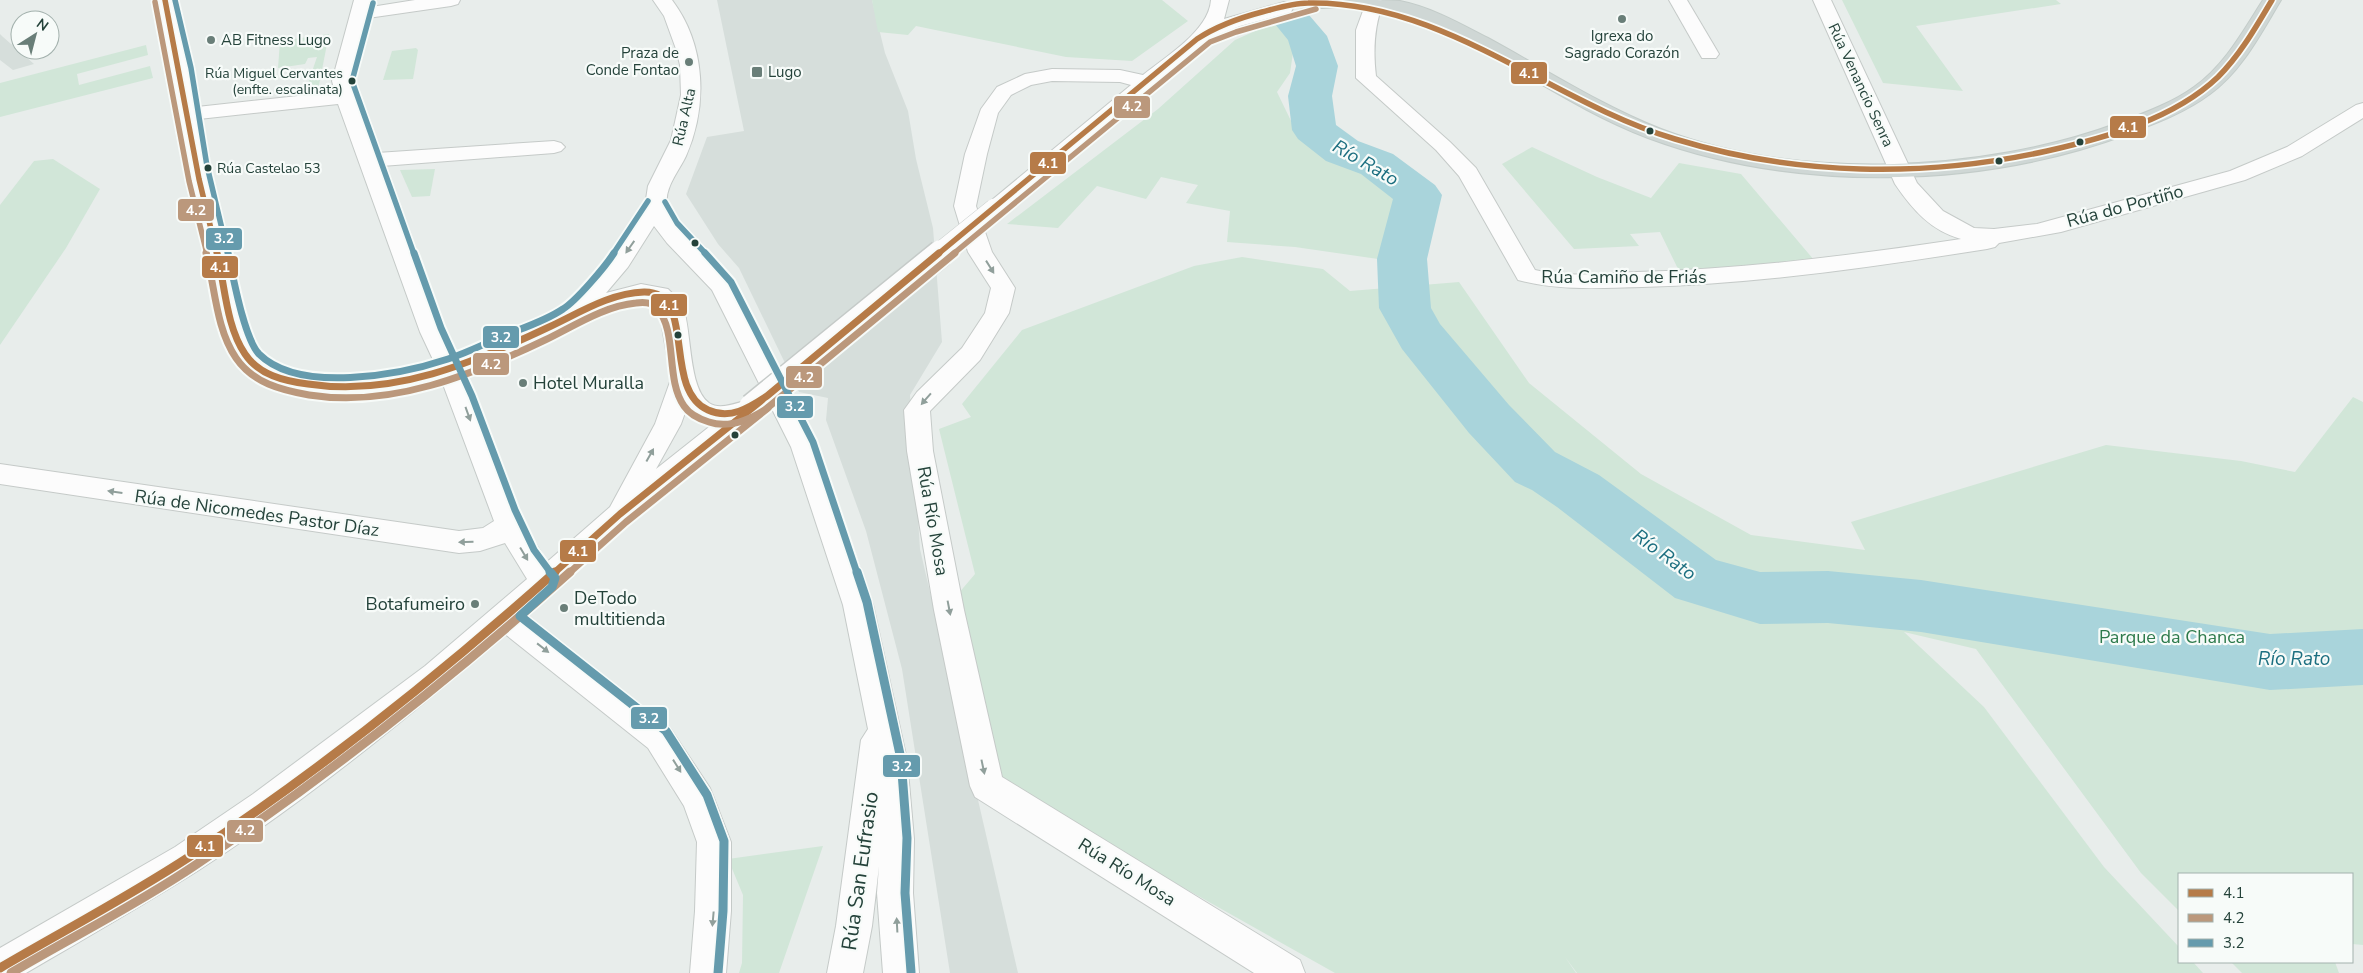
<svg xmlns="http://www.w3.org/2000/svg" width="2363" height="973" viewBox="0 0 2363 973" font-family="'Nunito Sans',sans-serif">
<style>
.built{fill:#d6dedb}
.green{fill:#d1e6d8}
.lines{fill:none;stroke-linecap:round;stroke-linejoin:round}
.river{fill:#a9d4db;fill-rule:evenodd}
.minor-casing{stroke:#c5cac8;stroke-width:2}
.major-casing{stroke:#c3ccc9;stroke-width:2}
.minor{fill:#fcfcfc;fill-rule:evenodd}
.major{fill:#cfd7d5;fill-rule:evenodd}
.minor-bridge-far1-casing{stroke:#c5cac8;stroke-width:22;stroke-linecap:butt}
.minor-bridge-casing{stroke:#c5cac8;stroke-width:29;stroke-linecap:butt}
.minor-bridge-far1{stroke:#fcfcfc;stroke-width:21}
.minor-bridge{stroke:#fcfcfc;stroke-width:26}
.bus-1-far2-casing{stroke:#f7fbf9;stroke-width:9}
.bus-1-far1-casing{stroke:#f7fbf9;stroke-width:11}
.bus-1-casing{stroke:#f7fbf9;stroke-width:12}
.bus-2-far2-casing{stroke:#f7fbf9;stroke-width:9}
.bus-2-far1-casing{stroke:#f7fbf9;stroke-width:11}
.bus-2-casing{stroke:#f7fbf9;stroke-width:12}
.bus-3-far2-casing{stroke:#f7fbf9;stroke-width:9}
.bus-3-far1-casing{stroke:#f7fbf9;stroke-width:11}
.bus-3-casing{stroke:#f7fbf9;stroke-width:12}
.bus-1-far2{stroke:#b67b48;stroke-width:5.5}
.bus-1-far1{stroke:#b67b48;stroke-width:7}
.bus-1{stroke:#b67b48;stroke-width:9}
.bus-2-far2{stroke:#bb987c;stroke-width:5.5}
.bus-2-far1{stroke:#bb987c;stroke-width:7}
.bus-2{stroke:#bb987c;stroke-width:9}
.bus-3-far2{stroke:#659bad;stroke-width:5.5}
.bus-3-far1{stroke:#659bad;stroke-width:7}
.bus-3{stroke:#659bad;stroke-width:9}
.oneway{fill:#909f9b}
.poi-dot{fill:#697e78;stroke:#f7fbf9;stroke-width:2}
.bus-dot{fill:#24423a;stroke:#f7fbf9;stroke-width:2}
.labels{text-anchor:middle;stroke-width:4.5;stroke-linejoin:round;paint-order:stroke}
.far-bus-label{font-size:14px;fill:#24423a;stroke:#f7fbf9;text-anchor:end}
.far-poi-label{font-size:15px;fill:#24423a;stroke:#f7fbf9;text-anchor:start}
.far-street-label{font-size:15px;fill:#24423a;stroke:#f7fbf9}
.street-label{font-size:18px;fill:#24423a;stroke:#f7fbf9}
.poi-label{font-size:18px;fill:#24423a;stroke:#f7fbf9;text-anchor:start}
.park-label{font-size:18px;fill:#2d7a4b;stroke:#f7fbf9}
.water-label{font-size:19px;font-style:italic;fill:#1c6f80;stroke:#f7fbf9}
.near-street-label{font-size:21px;fill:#24423a;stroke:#f7fbf9}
.line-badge{stroke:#f7fbf9;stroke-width:2}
.badge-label{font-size:14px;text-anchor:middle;font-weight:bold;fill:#fff}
</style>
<rect width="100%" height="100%" fill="#e8edeb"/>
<!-- built -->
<g class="built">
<polygon points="717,0 872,0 885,53 908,111 916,159 933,228 942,342 910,395 920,549 1018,973 950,973 902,669 866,531 826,420 828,398 799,392 739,268 718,244 686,194 707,137 744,131"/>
<polygon points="0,34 3,37 34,64 13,70 0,60"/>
</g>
<!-- green -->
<g class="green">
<polygon points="872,0 1162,0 1188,21 1132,61 1066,57 916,26 908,35 878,32"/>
<polygon points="1842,0 2056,0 2061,4 1916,26 1963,91 1883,83"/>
<polygon points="1280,20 1296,32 1290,73 1277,92 1292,123 1389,178 1409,196 1401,219 1387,244 1385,260 1295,247 1227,242 1230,211 1186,203 1198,185 1161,177 1146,199 1097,186 1058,228 1007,224 1158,109 1235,40"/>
<polygon points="329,34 318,90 305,92 317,57 308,58 305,64 278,68 280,41"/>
<polygon points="146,45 148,55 77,74 79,85 150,66 153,78 0,117 0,83"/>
<polygon points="416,48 418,50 413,79 383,80 392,51"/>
<polygon points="1532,147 1597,177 1651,198 1679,163 1741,174 1814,260 1680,273 1660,232 1630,234 1639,246 1574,249 1502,164"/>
<polygon points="53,159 100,189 66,248 0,345 0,205 34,161"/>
<polygon points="435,169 430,196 412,197 400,170"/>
<polygon points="1242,257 1323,269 1350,291 1459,282 1529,383 1641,474 1751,535 1865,550 1851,522 2106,445 2241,461 2295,472 2353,397 2363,402 2363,945 2352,944 2352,874 2179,874 2179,911 2141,873 1976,649 1904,632 1984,707 2104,867 2179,947 2179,962 2193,962 2203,973 1577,973 1565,957 1576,973 1335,973 1003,786 958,594 975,574 939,429 971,417 962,404 1022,330 1194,266"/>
<polygon points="823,846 779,973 739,973 742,963 743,895 728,859"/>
<polygon points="2231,962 2335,962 2339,973 2242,973"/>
</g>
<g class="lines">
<!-- river -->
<polygon class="river" points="1295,12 1309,15 1327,36 1338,66 1332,96 1336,125 1358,141 1393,154 1435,185 1442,195 1427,259 1431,308 1440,324 1509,405 1555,452 1599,475 1716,560 1760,572 1828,571 1921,580 2270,634 2363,629 2363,685 2270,690 1921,632 1828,623 1760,624 1675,598 1557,507 1532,490 1515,482 1469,433 1402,349 1379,308 1377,259 1393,199 1361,174 1326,161 1298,139 1292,130 1288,96 1296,66 1288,40 1275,24 1281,15"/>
<defs>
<g id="minor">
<path d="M156,0H174L197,107L335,92L332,81L354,0H372L371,7L415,0H460L458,4L451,6L368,18L352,81L377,153L554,141L561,143L565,147L561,151L554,153L382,166L444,332L456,356L561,311L612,257L645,206L648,186L671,140L681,95L680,65L676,49L664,16L653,0H672C706,45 708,106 686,156C679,171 664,188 667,205C673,236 718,260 735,287L817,447L873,605L907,760L914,839L913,893L919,973H883L877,893L879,866L872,926L863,973H827L836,926L861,740L868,729L843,605L791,447L712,290L667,243L654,226L628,267L606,293L641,284L668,289C674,295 680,300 683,307C692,331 688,388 709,403C724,413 745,396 761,400L765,407L760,415L630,522L526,616L670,728L710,788L731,842V911L726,973H690L695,911L697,842L684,806L648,748L505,634C409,717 306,801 199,870C142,906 84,939 26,973H0V948L175,847L253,794L425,666L527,579L505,543L480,551L459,553L0,484V464L459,531L483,528L494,521L441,379L388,394L333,397L309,395L267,383L244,369L236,359L220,316L186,168L171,70ZM338,104L420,332L435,364C385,377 306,394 262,357C242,340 205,155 199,119ZM641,300L652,301L659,309L671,379L655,424L610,507L547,562L526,528L464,373C492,361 521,350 549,337C579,324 608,305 641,300ZM686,410L691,416L714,423L656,469L681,424Z"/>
<path d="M1211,0H1229L1224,19L1284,2L1291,4L1293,8L1291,12L1240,26L1212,37L1003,214L995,216L987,214L984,209L987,204L1131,85L1120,82L1052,81L1031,85L1011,95L998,113L987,154L976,206L992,252L1015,288L1009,313L980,360L930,411L933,451L964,610L1002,777L1300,960L1305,973H1254L975,797L970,786L934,610L907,451L904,410L917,392L962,348L985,313L991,288L968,252L954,206L965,154L981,109L997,87L1025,74L1052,69L1120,70L1143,75C1165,57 1209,31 1211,0Z"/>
<path d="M1367,0H1381L1383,3C1374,27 1373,51 1376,76L1450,142L1476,168L1535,270C1567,278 1603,273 1637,272C1746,269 1854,255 1961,239C1931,231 1912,209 1895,184L1813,0H1831L1917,183L1943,211L1974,228L1994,229L2037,224L2230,171L2287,147L2356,105L2363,103V118L2302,156L2245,180L2061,232L1999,243L1995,247L1987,249C1872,267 1758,284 1642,287C1599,288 1559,291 1518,280L1459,176L1436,150L1356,78V30Z"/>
<polygon points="1669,0 1687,0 1719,54 1716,58 1702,58"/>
</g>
<path id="major" d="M1300,0C1323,0 1346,0 1369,0C1379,0 1390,0 1400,1C1431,7 1461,24 1488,38C1545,69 1600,105 1661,129C1797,181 1983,173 2118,123C2144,113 2172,103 2194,87C2225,65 2243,31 2263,0H2281C2261,33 2242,71 2210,94C2186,112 2157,123 2128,134C1981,189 1796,193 1648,138C1587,115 1533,78 1476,47C1452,34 1426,19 1398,12C1369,4 1337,7 1307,9L1300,7L1298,3Z"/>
</defs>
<!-- minor casing -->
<use href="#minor" class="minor-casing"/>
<!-- major casing -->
<use href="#major" class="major-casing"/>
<!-- minor -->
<use href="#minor" class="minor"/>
<!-- major -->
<use href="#major" class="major"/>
<defs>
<polyline id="minor-bridge-far1" points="939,254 995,209"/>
<polyline id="minor-bridge" points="752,407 941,253"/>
</defs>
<!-- minor-bridge-far1 casing -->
<use href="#minor-bridge-far1" class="minor-bridge-far1-casing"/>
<!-- minor-bridge casing -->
<use href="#minor-bridge" class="minor-bridge-casing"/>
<!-- minor-bridge-far1 -->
<use href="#minor-bridge-far1" class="minor-bridge-far1"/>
<!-- minor-bridge -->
<use href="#minor-bridge" class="minor-bridge"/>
<defs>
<g id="bus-1-far2">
<polyline points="165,0 199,179 217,254"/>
<path d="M938,254L1197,39C1217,26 1239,18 1262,12C1277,8 1293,3 1308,3C1443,0 1551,102 1675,139C1796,176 1924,178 2047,151C2105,138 2174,119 2218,77C2240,55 2256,27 2272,0"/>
</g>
<g id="bus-1-far1">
<path d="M217,253C225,285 226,326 245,354C259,375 284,381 308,384C394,397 473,363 549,327C579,313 610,293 644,292C698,291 661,389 708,410C730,420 749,408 767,396L939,253"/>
<polyline points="554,573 620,514 762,400"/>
</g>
<path id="bus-1" d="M0,968C63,931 128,897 189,857C318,772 440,675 555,572"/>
<g id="bus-2-far2">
<polyline points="155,2 189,181 207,254"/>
<polyline points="953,254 1210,42 1236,32 1316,9"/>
</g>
<g id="bus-2-far1">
<path d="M206,253C215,287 216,329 236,358C253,383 281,390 309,395C391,408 472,375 545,340C574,326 604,306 636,303C643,302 652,302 657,308C678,332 665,379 684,406C690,415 699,419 709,422C729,429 749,420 766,409L955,253"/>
<polyline points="569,573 626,522 768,408"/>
</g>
<path id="bus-2" d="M11,973C72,937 136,905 194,866C326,777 452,678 570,572"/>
<g id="bus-3-far2">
<polyline points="175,0 191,68 207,166 228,254"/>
<polyline points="373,3 352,81 414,254"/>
<polyline points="665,202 677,223 706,254"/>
<polyline points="613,254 648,201"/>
</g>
<g id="bus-3-far1">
<path d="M228,253C233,276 244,338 259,354C299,394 400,375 448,359C469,352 488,342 508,334C526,327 547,320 563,309C576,301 605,267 614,253"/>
<polyline points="414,253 441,328 472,396 515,510 534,550 551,573"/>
<polyline points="705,253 731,282 813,442 857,573"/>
</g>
<g id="bus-3">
<polyline points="550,572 555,578 552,587 520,616 666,731 707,795 724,841 723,911 718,973"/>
<polyline points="857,572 867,602 901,759 907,838 905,893 911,972"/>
</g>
</defs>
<!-- bus-1-far2 casing -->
<use href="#bus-1-far2" class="bus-1-far2-casing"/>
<!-- bus-1-far1 casing -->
<use href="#bus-1-far1" class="bus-1-far1-casing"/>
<!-- bus-1 casing -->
<use href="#bus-1" class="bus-1-casing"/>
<!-- bus-2-far2 casing -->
<use href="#bus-2-far2" class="bus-2-far2-casing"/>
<!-- bus-2-far1 casing -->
<use href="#bus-2-far1" class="bus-2-far1-casing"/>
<!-- bus-2 casing -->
<use href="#bus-2" class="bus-2-casing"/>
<!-- bus-3-far2 casing -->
<use href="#bus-3-far2" class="bus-3-far2-casing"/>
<!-- bus-3-far1 casing -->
<use href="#bus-3-far1" class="bus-3-far1-casing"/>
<!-- bus-3 casing -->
<use href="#bus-3" class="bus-3-casing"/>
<!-- bus-1-far2 -->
<use href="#bus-1-far2" class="bus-1-far2"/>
<!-- bus-1-far1 -->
<use href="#bus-1-far1" class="bus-1-far1"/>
<!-- bus-1 -->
<use href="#bus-1" class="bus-1"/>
<!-- bus-2-far2 -->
<use href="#bus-2-far2" class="bus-2-far2"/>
<!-- bus-2-far1 -->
<use href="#bus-2-far1" class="bus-2-far1"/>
<!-- bus-2 -->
<use href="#bus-2" class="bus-2"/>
<!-- bus-3-far2 -->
<use href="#bus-3-far2" class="bus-3-far2"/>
<!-- bus-3-far1 -->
<use href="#bus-3-far1" class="bus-3-far1"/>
<!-- bus-3 -->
<use href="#bus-3" class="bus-3"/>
</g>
<!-- one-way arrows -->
<defs><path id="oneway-solid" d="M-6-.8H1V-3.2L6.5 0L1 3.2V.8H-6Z" transform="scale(1.25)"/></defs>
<g class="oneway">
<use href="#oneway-solid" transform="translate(630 247) rotate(125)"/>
<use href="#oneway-solid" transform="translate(990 267) rotate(58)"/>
<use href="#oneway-solid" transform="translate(926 399) rotate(131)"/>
<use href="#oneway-solid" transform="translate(468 414) rotate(70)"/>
<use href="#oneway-solid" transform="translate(650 455) rotate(-61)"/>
<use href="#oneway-solid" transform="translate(115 492) rotate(-172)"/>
<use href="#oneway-solid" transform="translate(466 542) rotate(178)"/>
<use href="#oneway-solid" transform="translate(524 554) rotate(59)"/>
<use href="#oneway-solid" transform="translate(949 608) rotate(79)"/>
<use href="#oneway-solid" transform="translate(543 648) rotate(38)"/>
<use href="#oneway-solid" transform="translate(677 766) rotate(58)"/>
<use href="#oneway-solid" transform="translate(983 767) rotate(78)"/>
<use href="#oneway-solid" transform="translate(713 919) rotate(95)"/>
<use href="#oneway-solid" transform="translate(897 925) rotate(-93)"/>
</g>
<!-- markers -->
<g class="poi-dot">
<circle cx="1622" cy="19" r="5"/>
<circle cx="211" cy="40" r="5"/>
<circle cx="689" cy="62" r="5"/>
<rect x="751" y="66" width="12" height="12" rx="2.5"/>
<circle cx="523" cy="383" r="5"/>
<circle cx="475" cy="604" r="5"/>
<circle cx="564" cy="608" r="5"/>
</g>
<g class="bus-dot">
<circle cx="352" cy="81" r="4.5"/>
<circle cx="1650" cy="131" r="4.5"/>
<circle cx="2080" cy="142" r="4.5"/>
<circle cx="1999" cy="161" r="4.5"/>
<circle cx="208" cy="168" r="4.5"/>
<circle cx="695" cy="243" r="4.5"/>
<circle cx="678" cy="335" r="4.5"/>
<circle cx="735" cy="435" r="4.5"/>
</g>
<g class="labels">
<!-- far-bus labels -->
<g class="far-bus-label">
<text x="343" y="78">Rúa Miguel Cervantes<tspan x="343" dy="16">(enfte. escalinata)</tspan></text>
<text x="217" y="173" text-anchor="start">Rúa Castelao 53</text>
</g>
<!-- far-poi labels -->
<g class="far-poi-label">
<text x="1622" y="41" text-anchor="middle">Igrexa do<tspan x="1622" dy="17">Sagrado Corazón</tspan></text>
<text x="221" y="45">AB Fitness Lugo</text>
<text x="679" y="58" text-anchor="end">Praza de<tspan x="679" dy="17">Conde Fontao</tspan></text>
<text x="768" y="77">Lugo</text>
</g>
<!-- far-street labels -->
<g class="far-street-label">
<text transform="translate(1861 85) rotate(65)" y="5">Rúa Venancio Senra</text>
<text transform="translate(684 117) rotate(-77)" y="5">Rúa Alta</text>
</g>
<!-- street labels -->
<g class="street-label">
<text transform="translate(2125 206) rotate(-15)" y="6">Rúa do Portiño</text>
<text x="1624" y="283">Rúa Camiño de Friás</text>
<text transform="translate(257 513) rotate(8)" y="6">Rúa de Nicomedes Pastor Díaz</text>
<text transform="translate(933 521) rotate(80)" y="6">Rúa Río Mosa</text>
<text transform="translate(1127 872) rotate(32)" y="6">Rúa Río Mosa</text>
</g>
<!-- poi labels -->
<g class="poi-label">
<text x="533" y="389">Hotel Muralla</text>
<text x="574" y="604">DeTodo<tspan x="574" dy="21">multitienda</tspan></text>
<text x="465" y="610" text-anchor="end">Botafumeiro</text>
</g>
<!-- park labels -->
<g class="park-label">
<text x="2172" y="643">Parque da Chanca</text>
</g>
<!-- water labels -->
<g class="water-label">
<text transform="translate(1366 162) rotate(30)" y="7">Río Rato</text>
<text transform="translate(1665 554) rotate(36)" y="7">Río Rato</text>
<text x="2294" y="665">Río Rato</text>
</g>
<!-- near-street labels -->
<g class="near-street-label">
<text transform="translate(860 871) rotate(-82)" y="7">Rúa San Eufrasio</text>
</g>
</g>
<g class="line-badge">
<rect x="1510" y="61" width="38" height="24" rx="5" fill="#b67b48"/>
<rect x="1113" y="95" width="38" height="24" rx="5" fill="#bb987c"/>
<rect x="2109" y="115" width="38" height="24" rx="5" fill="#b67b48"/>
<rect x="1029" y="151" width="38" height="24" rx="5" fill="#b67b48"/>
<rect x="177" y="198" width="38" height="24" rx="5" fill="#bb987c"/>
<rect x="205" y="227" width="38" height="24" rx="5" fill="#659bad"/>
<rect x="201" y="255" width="38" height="24" rx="5" fill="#b67b48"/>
<rect x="650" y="293" width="38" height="24" rx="5" fill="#b67b48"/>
<rect x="482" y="325" width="38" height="24" rx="5" fill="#659bad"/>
<rect x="472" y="352" width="38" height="24" rx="5" fill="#bb987c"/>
<rect x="785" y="365" width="38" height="24" rx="5" fill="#bb987c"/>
<rect x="776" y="395" width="38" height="24" rx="5" fill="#659bad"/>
<rect x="559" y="539" width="38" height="24" rx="5" fill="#b67b48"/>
<rect x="630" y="706" width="38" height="24" rx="5" fill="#659bad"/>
<rect x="882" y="754" width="39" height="24" rx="5" fill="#659bad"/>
<rect x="226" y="819" width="38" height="24" rx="5" fill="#bb987c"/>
<rect x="186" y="834" width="38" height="24" rx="5" fill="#b67b48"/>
</g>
<g class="badge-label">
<text x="1529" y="78">4.1</text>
<text x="1132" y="111">4.2</text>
<text x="2128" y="132">4.1</text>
<text x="1048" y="168">4.1</text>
<text x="196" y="215">4.2</text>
<text x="224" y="243">3.2</text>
<text x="220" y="272">4.1</text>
<text x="669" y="310">4.1</text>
<text x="501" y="342">3.2</text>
<text x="491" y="369">4.2</text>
<text x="804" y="382">4.2</text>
<text x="795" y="411">3.2</text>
<text x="578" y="556">4.1</text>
<text x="649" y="723">3.2</text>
<text x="902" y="771">3.2</text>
<text x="245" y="835">4.2</text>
<text x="205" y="851">4.1</text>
</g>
<!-- legend -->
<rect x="2178" y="873" width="175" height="90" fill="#f7fbf9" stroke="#a3b1ad"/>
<rect x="2188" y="889" width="25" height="8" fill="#b67b48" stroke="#a3b1ad"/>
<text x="2223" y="898" font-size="15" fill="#24423a">4.1</text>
<rect x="2188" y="914" width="25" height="8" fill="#bb987c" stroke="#a3b1ad"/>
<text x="2223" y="923" font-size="15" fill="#24423a">4.2</text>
<rect x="2188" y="939" width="25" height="8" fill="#659bad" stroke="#a3b1ad"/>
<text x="2223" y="948" font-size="15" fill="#24423a">3.2</text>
<!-- north arrow -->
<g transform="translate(35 35) rotate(36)"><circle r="24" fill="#f7fbf9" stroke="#a3b1ad"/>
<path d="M0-4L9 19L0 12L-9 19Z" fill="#697e78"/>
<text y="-8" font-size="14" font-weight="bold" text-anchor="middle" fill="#24423a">N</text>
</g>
</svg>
